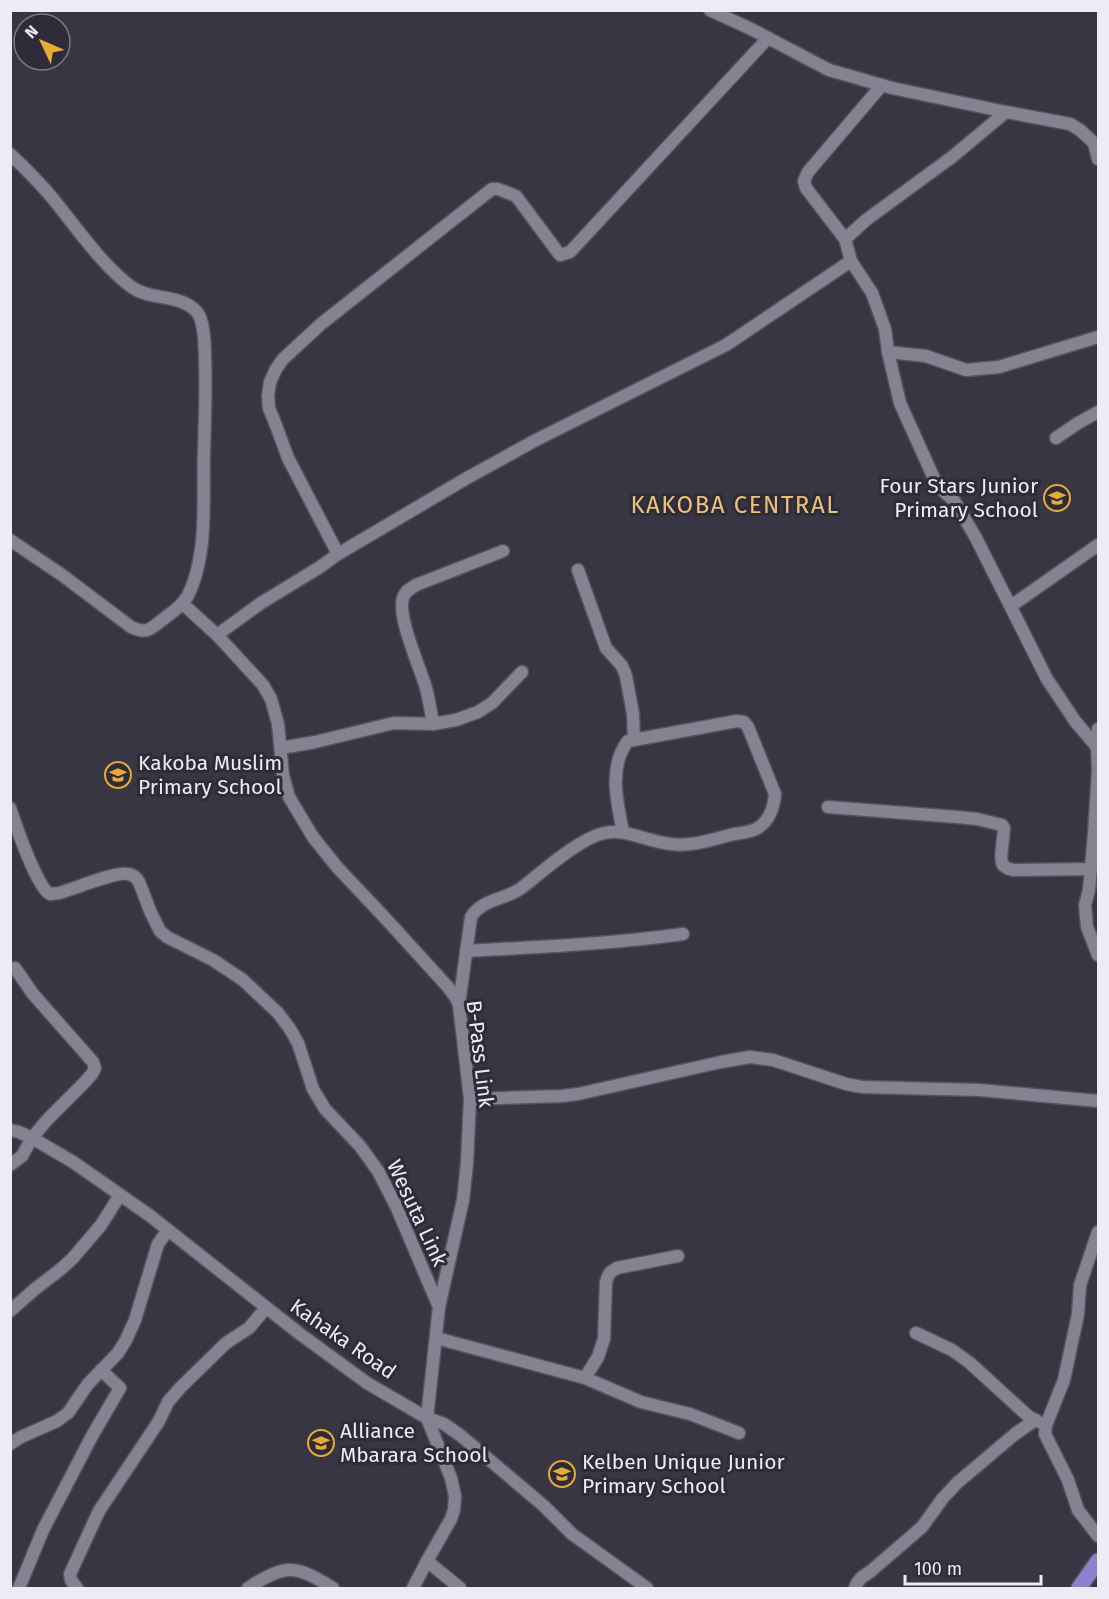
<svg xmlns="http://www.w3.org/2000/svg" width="1109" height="1599" viewBox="0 0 1109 1599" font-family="'Fira Sans',sans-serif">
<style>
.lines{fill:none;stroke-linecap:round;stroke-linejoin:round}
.minor-casing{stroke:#54535e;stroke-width:15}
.major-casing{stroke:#54535e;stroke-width:18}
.minor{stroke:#848392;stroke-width:12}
.major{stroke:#8c81ca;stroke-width:15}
.labels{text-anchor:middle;stroke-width:6;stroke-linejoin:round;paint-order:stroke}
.poi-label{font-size:21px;fill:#edecf5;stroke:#2d2c38;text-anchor:start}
.street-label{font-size:21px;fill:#edecf5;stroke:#2d2c38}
.quarter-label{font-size:24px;letter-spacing:1.5px;fill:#ebc07b;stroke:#2d2c38}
</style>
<rect width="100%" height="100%" fill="#373642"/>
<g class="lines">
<defs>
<g id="minor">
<polyline points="710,10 751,29 829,70 892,88 1006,112 1070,124 1080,130 1094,143 1098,159"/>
<path d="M10,154C26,169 41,184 54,200C76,227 105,269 133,288C152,301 180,293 197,312C202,318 203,329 204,337C207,375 205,413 204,451C203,481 205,512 202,542C200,558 197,576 190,591C185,604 174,611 162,620C150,630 146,634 131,627L62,575L10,540"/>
<polyline points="845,239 806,188 804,181 808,172 882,85"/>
<polyline points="851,261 872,293 885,329 888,352 900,403 937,485 955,502 976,538 1047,679 1075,721 1097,747"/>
<polyline points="888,352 926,356 966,370 999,367 1098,337"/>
<polyline points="1056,438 1078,423 1098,412"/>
<polyline points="338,554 288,458 277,428 269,408 268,396 270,382 276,369 283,359 321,324 492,189 498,189 516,196 560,255 570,252 768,38"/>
<polyline points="578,570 606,648 622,666 626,676 633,714 634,739"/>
<polyline points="183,604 217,635 263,685 271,699 278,724 283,775 289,797 313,837 337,867 386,919 448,987 456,998 459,1005 470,1099 467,1163 463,1200 439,1307 427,1418 451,1478 455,1496 454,1510 451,1519 427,1561 413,1588"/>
<polyline points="1011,606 1098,545"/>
<polyline points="217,635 261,603 320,567 338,554 467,478 536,440 726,345 851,261 845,239 866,220 952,157 1006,112"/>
<path d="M433,724C431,712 429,699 426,688C420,667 397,617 403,598C405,591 410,589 416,585L503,551"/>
<polyline points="1098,729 1097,747 1098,770 1094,834 1089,890 1085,905 1087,927 1098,955"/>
<polyline points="281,748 315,742 394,723 433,724 456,720 478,712 492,703 522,672"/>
<path d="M828,807L957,817L977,819L1002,825L1004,828C1004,836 999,860 1003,865C1006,868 1009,869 1013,870L1091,869"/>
<path d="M10,808C15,823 38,890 50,894C51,894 58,893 59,893C74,889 116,871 128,874C134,875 136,877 139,882L151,913L160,931L167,937L213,960L243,980L278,1013L290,1029L298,1043L313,1089L325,1109L360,1146L378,1171L396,1206L439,1307"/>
<path d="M466,951C539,947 611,944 683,934"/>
<path d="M459,1004L471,917C481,900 503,900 520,889C541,873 578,839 604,833C626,828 648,842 671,844C692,847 714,839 734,834C741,833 750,832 756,829C769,822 774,807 775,794L748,727L744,722L737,721L628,741C608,767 617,802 623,832"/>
<polyline points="470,1099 562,1096 578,1094 721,1062 750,1057 773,1060 846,1084 862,1087 980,1090 1098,1101"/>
<polyline points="10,1130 19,1132 32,1138 73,1162 149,1215 300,1334 367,1383 427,1418 444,1424 460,1435 544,1506 572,1534 647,1588"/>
<polyline points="10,1165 22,1156 32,1138 47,1120 83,1084 92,1074 95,1068 93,1062 33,994 15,968"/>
<polyline points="1098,1232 1080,1285 1078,1314 1064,1380 1046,1425 1045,1434 1068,1480 1078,1510 1098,1536"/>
<polyline points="10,1311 35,1289 61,1269 73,1258 101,1225 120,1195"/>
<polyline points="916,1333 952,1350 970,1363 1028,1416 1039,1422"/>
<polyline points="436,1338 585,1378 641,1402 690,1414 739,1433"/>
<path d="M585,1378L598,1357L604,1339L606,1282C608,1274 610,1272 617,1268L678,1256"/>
<polyline points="10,1444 21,1437 57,1421 68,1413 88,1384 118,1353 126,1340 135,1320 158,1244 168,1230"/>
<polyline points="427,1561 460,1588"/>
<polyline points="19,1588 43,1530 92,1436 120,1388 101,1370"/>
<polyline points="77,1588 71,1580 70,1574 99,1511 159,1421 168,1402 180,1388 226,1343 249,1328 266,1308"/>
<path d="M248,1588C286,1564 294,1564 333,1588"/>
<polyline points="855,1588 857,1583 861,1578 871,1571 922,1527 943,1498 957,1483 1015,1434 1035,1420"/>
</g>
<polyline id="major" points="1079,1588 1098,1561"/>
</defs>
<!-- minor casing -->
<use href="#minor" class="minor-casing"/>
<!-- major casing -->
<use href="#major" class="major-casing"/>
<!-- minor -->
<use href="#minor" class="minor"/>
<!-- major -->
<use href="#major" class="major"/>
</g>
<!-- icons -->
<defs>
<symbol id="school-ring" viewBox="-11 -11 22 22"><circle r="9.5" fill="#2d2c38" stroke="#e9ab38" stroke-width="1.5"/><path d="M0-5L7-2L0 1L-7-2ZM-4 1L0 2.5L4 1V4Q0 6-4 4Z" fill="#e9ab38"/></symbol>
</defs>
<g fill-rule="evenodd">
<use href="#school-ring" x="1042" y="483" width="30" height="30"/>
<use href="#school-ring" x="103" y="760" width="30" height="30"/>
<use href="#school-ring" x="306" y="1428" width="30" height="30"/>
<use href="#school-ring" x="547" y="1459" width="30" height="30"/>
</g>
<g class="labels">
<!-- poi labels -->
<g class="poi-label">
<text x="1038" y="493" text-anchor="end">Four Stars Junior<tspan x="1038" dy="24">Primary School</tspan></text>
<text x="138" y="770">Kakoba Muslim<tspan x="138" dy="24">Primary School</tspan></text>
<text x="340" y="1438">Alliance<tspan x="340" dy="24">Mbarara School</tspan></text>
<text x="582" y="1469">Kelben Unique Junior<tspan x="582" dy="24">Primary School</tspan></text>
</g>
<!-- street labels -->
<g class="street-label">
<text transform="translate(480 1054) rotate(83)" y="7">B-Pass Link</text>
<text transform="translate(417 1213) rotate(65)" y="7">Wesuta Link</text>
<text transform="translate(343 1339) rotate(35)" y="7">Kahaka Road</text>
</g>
<!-- quarter labels -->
<g class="quarter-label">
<text x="735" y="513">KAKOBA CENTRAL</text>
</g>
</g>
<!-- border -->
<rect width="1109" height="1599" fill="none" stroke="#edecf5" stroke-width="24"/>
<!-- north arrow -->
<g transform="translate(42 42) rotate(314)"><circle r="28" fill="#2d2c38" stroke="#7a7984" stroke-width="1.5"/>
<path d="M0-4.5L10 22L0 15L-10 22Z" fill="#e9ab38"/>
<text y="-9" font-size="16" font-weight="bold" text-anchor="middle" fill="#edecf5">N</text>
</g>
<!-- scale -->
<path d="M905 1575v9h136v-9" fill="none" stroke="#edecf5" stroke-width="3"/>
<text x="914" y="1575" font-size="18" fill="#edecf5" stroke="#2d2c38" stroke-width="4.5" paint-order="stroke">100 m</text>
</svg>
